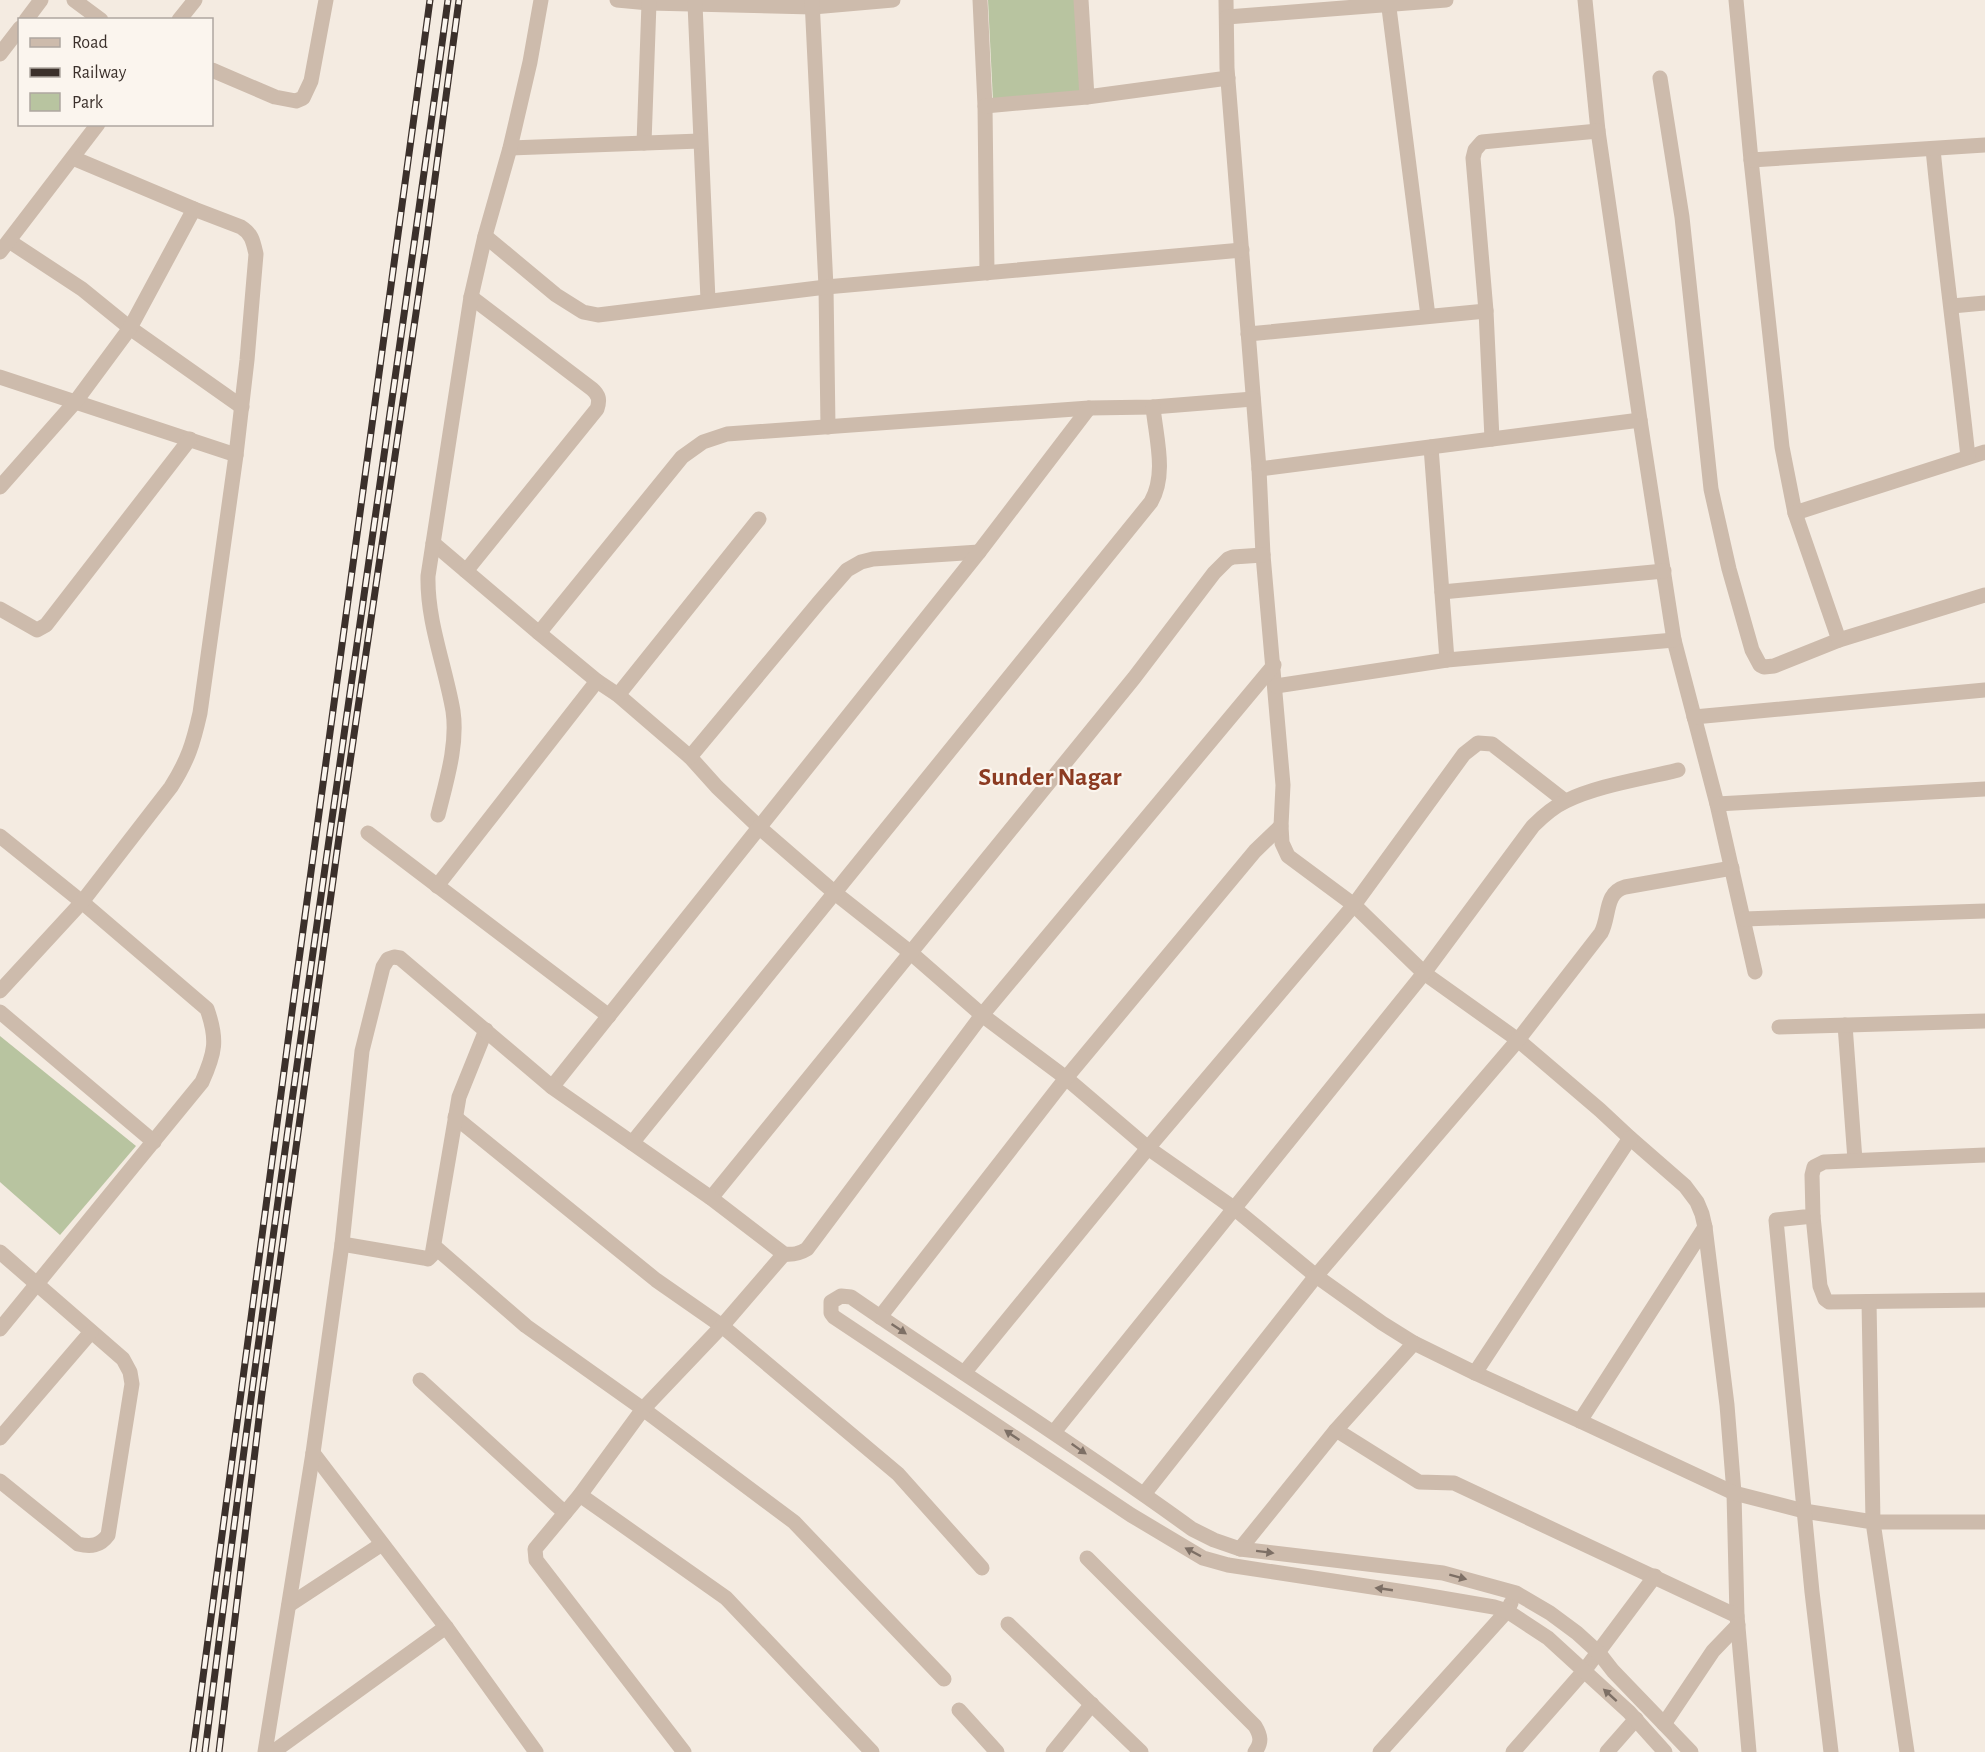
<svg xmlns="http://www.w3.org/2000/svg" width="1985" height="1752" viewBox="0 0 1985 1752" font-family="'Alegreya Sans',sans-serif">
<style>
.green{fill:#b8c4a0}
.lines{fill:none;stroke-linecap:round;stroke-linejoin:round}
.minor{stroke:#cdbbac;stroke-width:15}
.rail-casing{stroke:#3b302b;stroke-width:7}
.rail{stroke:#fbf5ee;stroke-width:4.5;stroke-dasharray:14;stroke-linecap:butt}
.oneway{fill:#7d6f65}
.labels{text-anchor:middle;stroke-width:4.5;stroke-linejoin:round;paint-order:stroke}
.neighbourhood-label{font-size:26px;font-weight:bold;fill:#8c3b22;stroke:#fbf5ee}
</style>
<rect width="100%" height="100%" fill="#f4ebe1"/>
<!-- green -->
<g class="green">
<polygon points="988,0 1077,0 1081,93 993,101"/>
<polygon points="0,1036 136,1146 60,1235 0,1182"/>
</g>
<g class="lines">
<!-- minor -->
<g class="minor">
<polyline points="74,0 101,20"/>
<polyline points="617,0 649,3 813,7 893,0"/>
<polyline points="812,0 826,287 828,427"/>
<polyline points="980,0 985,106 987,273"/>
<polyline points="1081,0 1087,97"/>
<polyline points="1226,0 1227,68 1259,469 1263,555 1283,785 1281,826 1282,843 1288,856 1354,905 1424,973 1518,1040 1600,1110 1630,1138 1685,1186 1697,1202 1702,1214 1705,1227 1727,1405 1734,1493 1737,1616 1749,1752"/>
<polyline points="1388,0 1428,316"/>
<polyline points="1585,0 1598,131 1640,420 1674,640 1717,804 1755,972"/>
<polyline points="1736,0 1751,160 1782,447 1795,513 1985,452"/>
<polyline points="695,4 708,300"/>
<polyline points="1227,17 1446,0"/>
<polyline points="26,20 41,0"/>
<polyline points="179,20 195,0"/>
<polyline points="0,54 20,28"/>
<polyline points="212,70 275,97 296,101 303,98 311,81 326,0"/>
<polyline points="1660,78 1682,217 1711,489 1729,569 1752,650 1760,665 1764,667 1774,666 1839,640"/>
<polyline points="985,106 1087,97 1228,78"/>
<polyline points="644,143 649,3"/>
<polyline points="510,148 700,141"/>
<path d="M1933,149C1943,252 1957,354 1968,457"/>
<polyline points="1751,160 1985,145"/>
<polyline points="485,236 556,295 583,312 598,315 826,287 1242,250"/>
<polyline points="9,241 82,289 130,328 242,407"/>
<polyline points="0,252 98,124"/>
<polyline points="1952,306 1985,303"/>
<polyline points="1248,334 1486,311"/>
<polyline points="0,377 236,455"/>
<polyline points="1492,439 1486,311 1473,158 1475,150 1482,142 1598,131"/>
<polyline points="1431,447 1447,660"/>
<polyline points="1259,469 1640,420"/>
<polyline points="0,487 76,401 130,328 194,209"/>
<polyline points="1795,513 1839,640 1985,595"/>
<polyline points="433,543 539,633 597,681 618,695 690,757 717,787 760,828 835,893 911,953 982,1015 1066,1078 1148,1148 1235,1209 1316,1276 1382,1323 1414,1343 1475,1373 1580,1421 1734,1493 1804,1511 1873,1522 1907,1752"/>
<path d="M466,571L597,409C600,400 599,395 592,389L471,297"/>
<polyline points="1442,592 1664,571"/>
<polyline points="0,609 37,630 46,625 190,439"/>
<polyline points="539,633 682,457 703,442 727,434 1089,408 1153,407 1253,399"/>
<polyline points="1276,686 1447,660 1674,640"/>
<polyline points="618,695 759,519"/>
<polyline points="1694,717 1985,690"/>
<polyline points="690,757 820,601 847,570 861,562 873,559 979,552"/>
<polyline points="1717,804 1985,789"/>
<path d="M438,815C446,782 458,745 453,711C445,665 427,622 428,576L471,297L485,236L510,148L530,62L541,0"/>
<polyline points="368,833 609,1016"/>
<path d="M0,836L82,902L207,1009C218,1040 215,1053 202,1082L0,1329"/>
<polyline points="437,886 597,681"/>
<polyline points="1744,919 1985,911"/>
<path d="M0,991L82,902L171,787C188,760 193,744 200,713L236,455L247,360L256,254C253,241 252,234 241,227L194,209L73,158"/>
<polyline points="0,1012 154,1142"/>
<polyline points="1845,1025 1855,1160"/>
<polyline points="1779,1027 1985,1021"/>
<polyline points="552,1087 979,552 1089,408"/>
<polyline points="455,1117 656,1280 722,1326 898,1474 982,1568"/>
<path d="M632,1143L1151,502C1167,474 1156,438 1153,407"/>
<polyline points="711,1198 1134,678 1214,573 1228,559 1233,557 1263,555"/>
<polyline points="1813,1216 1820,1286 1825,1299 1829,1302 1985,1300"/>
<polyline points="342,1244 424,1258 428,1259 432,1255 459,1097 486,1030"/>
<polyline points="435,1247 526,1326 643,1409 794,1522 944,1679"/>
<path d="M0,1252L123,1359L130,1372L132,1384L108,1535C100,1546 91,1547 78,1544L0,1481"/>
<polyline points="1869,1302 1873,1522 1985,1522"/>
<polyline points="880,1317 1066,1078 1255,851 1281,826"/>
<polyline points="964,1373 1148,1148 1354,905 1464,754 1478,743 1492,744 1565,801"/>
<polyline points="1475,1373 1630,1138"/>
<polyline points="420,1380 565,1513"/>
<polyline points="1580,1421 1705,1227"/>
<polyline points="1336,1430 1419,1482 1454,1483 1737,1616"/>
<path d="M1054,1432L1424,973L1533,826C1543,816 1553,807 1566,801C1599,785 1643,779 1678,770"/>
<polyline points="0,1438 91,1332"/>
<polyline points="313,1453 446,1627 536,1752"/>
<path d="M1144,1494L1316,1276L1518,1040L1601,933C1610,917 1604,893 1625,887L1732,868"/>
<polyline points="580,1495 726,1598 872,1752"/>
<polyline points="1240,1549 1336,1430 1414,1343"/>
<path d="M1087,1558L1255,1726C1261,1736 1262,1742 1255,1752"/>
<polyline points="289,1605 382,1544"/>
<polyline points="1008,1624 1141,1752"/>
<polyline points="959,1710 997,1752"/>
<polyline points="1664,1724 1713,1651 1738,1625"/>
<path d="M265,1752L313,1453L342,1244L362,1051L383,967L388,959L394,957L400,958L552,1087L711,1198L784,1254C793,1255 799,1254 807,1249L982,1015L1274,665"/>
<polyline points="273,1752 446,1627"/>
<polyline points="684,1752 536,1560 535,1549 580,1495 643,1409 722,1326 784,1254"/>
<polyline points="1053,1752 1092,1704"/>
<polyline points="1380,1752 1507,1611 1511,1603"/>
<polyline points="1513,1752 1584,1671 1655,1576"/>
<polyline points="1607,1752 1636,1719"/>
<path d="M1665,1752L1629,1712L1548,1638L1507,1611L1494,1607L1418,1594L1228,1565L1203,1558L1131,1515L834,1317L831,1313V1302L841,1296L851,1297C964,1375 1081,1448 1192,1529L1214,1540L1240,1549L1443,1573L1516,1593L1550,1613L1577,1633L1599,1653L1613,1671L1691,1752"/>
<polyline points="1831,1752 1812,1592 1776,1220 1813,1216 1812,1175 1814,1167 1824,1162 1985,1155"/>
</g>
<defs>
<g id="rail">
<polyline points="193,1752 295,989 430,0"/>
<path d="M205,1752C278,1167 368,584 448,0"/>
<polyline points="219,1752 262,1393 340,830 426,245 459,0"/>
</g>
</defs>
<!-- rail casing -->
<use href="#rail" class="rail-casing"/>
<!-- rail -->
<use href="#rail" class="rail"/>
</g>
<!-- one-way arrows -->
<defs><path id="oneway-solid" d="M-6-.8H1V-3.2L6.5 0L1 3.2V.8H-6Z" transform="scale(1.5)"/></defs>
<g class="oneway">
<use href="#oneway-solid" transform="translate(899 1329) rotate(34)"/>
<use href="#oneway-solid" transform="translate(1012 1435) rotate(-146)"/>
<use href="#oneway-solid" transform="translate(1079 1449) rotate(35)"/>
<use href="#oneway-solid" transform="translate(1193 1552) rotate(-152)"/>
<use href="#oneway-solid" transform="translate(1265 1552) rotate(7)"/>
<use href="#oneway-solid" transform="translate(1458 1577) rotate(15)"/>
<use href="#oneway-solid" transform="translate(1384 1589) rotate(-172)"/>
<use href="#oneway-solid" transform="translate(1610 1695) rotate(-138)"/>
</g>
<g class="labels">
<!-- neighbourhood labels -->
<g class="neighbourhood-label">
<text x="1050" y="785">Sunder Nagar</text>
</g>
</g>
<!-- legend -->
<rect x="18" y="18" width="195" height="108" fill="#fbf5ee" stroke="#aea6a0" stroke-width="1.5"/>
<rect x="30" y="38" width="30" height="9" fill="#cdbbac" stroke="#aea6a0" stroke-width="1.5"/>
<text x="72" y="48" font-size="18" fill="#3b302b">Road</text>
<rect x="30" y="68" width="30" height="9" fill="#3b302b" stroke="#aea6a0" stroke-width="1.5"/>
<text x="72" y="78" font-size="18" fill="#3b302b">Railway</text>
<rect x="30" y="93" width="30" height="18" fill="#b8c4a0" stroke="#aea6a0" stroke-width="1.5"/>
<text x="72" y="108" font-size="18" fill="#3b302b">Park</text>
</svg>
